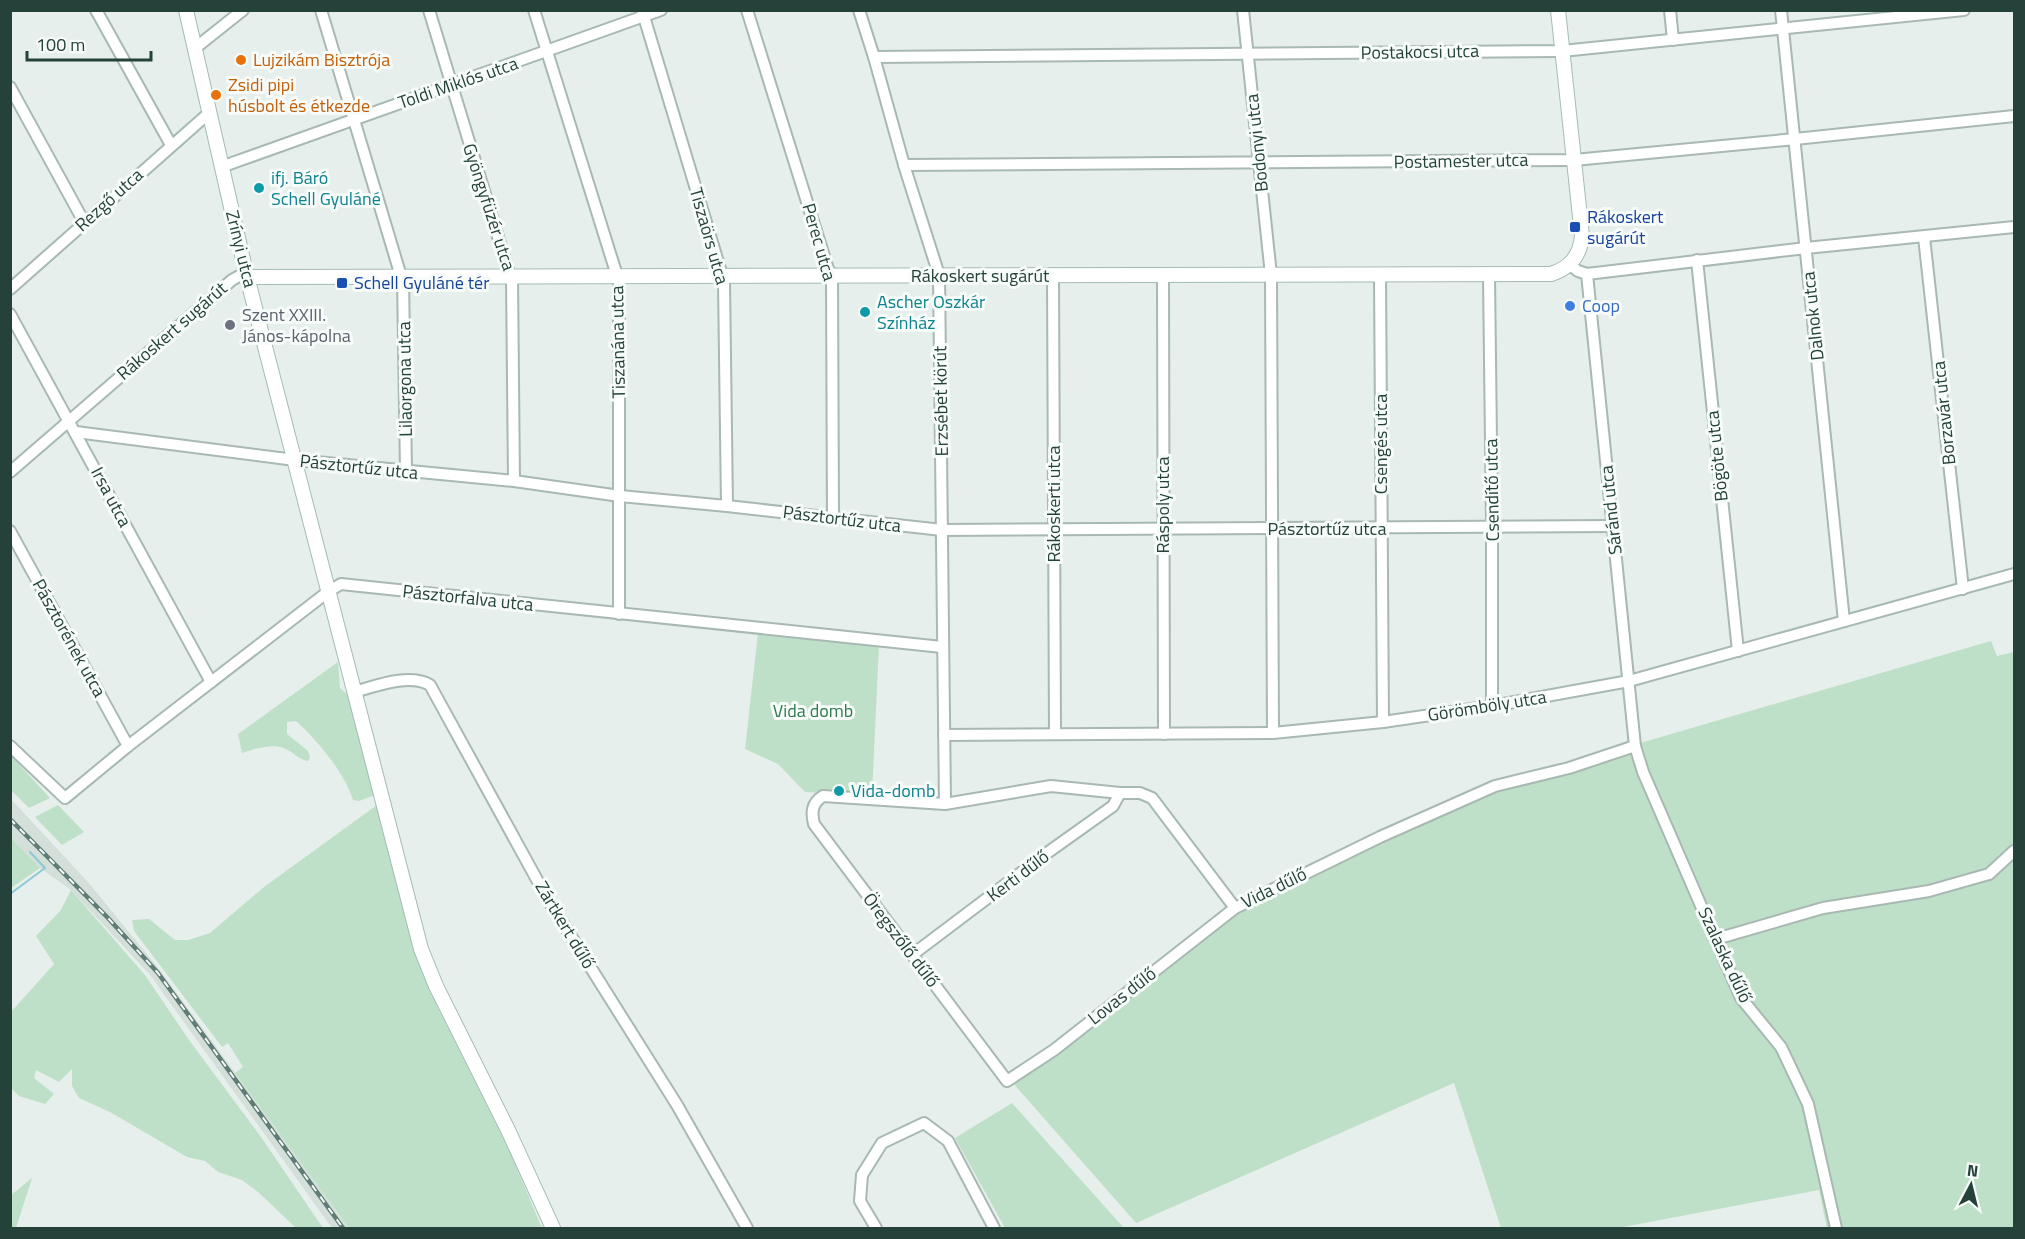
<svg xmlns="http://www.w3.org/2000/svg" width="2025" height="1239" viewBox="0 0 2025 1239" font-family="'Titillium Web',sans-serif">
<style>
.built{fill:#d4dfda}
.green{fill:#bfe0c8}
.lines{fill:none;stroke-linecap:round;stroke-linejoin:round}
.stream{stroke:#8ec9d4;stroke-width:2}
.street-casing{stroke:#a8b8b2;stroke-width:14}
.secondary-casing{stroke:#a4bbb3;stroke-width:16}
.street{stroke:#fff;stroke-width:10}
.secondary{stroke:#fff;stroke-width:14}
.rail-casing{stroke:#5f7d75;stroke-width:4.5}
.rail{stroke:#f7fbf9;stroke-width:2;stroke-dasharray:7;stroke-linecap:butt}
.food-dot{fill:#e8710a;stroke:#f7fbf9;stroke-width:2}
.culture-dot{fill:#0f9aa8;stroke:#f7fbf9;stroke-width:2}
.transit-dot{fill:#1a4fb4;stroke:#f7fbf9;stroke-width:2}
.shop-dot{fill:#3f7fe0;stroke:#f7fbf9;stroke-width:2}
.worship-dot{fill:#6b7280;stroke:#f7fbf9;stroke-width:2}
.labels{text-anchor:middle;stroke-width:6;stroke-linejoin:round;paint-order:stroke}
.street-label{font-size:18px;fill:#24423a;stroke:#f7fbf9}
.food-label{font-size:18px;fill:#c56008;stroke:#f7fbf9;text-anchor:start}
.culture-label{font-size:18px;fill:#0d838f;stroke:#f7fbf9;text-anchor:start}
.transit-label{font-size:18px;fill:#164399;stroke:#f7fbf9;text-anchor:start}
.shop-label{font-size:18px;fill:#366cbe;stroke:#f7fbf9;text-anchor:start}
.worship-label{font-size:18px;fill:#5b616d;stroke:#f7fbf9;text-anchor:start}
.park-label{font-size:18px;fill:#2d7a4b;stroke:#f7fbf9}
</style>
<rect width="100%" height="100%" fill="#e6efeb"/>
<!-- built -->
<polygon class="built" points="10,798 88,882 159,969 349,1228 332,1228 150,975 71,890 40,868 11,838"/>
<!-- green -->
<g class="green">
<polygon points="758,633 879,645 872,795 805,792 778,764 745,749"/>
<polygon points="1991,641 1997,656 2014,652 2014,1228 1827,1228 1819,1190 1618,1228 1501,1228 1454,1083 1136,1223 1012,1082 1231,915 1366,846 1499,790 1630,746"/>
<path d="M338,662L340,688L348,695L375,795L359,801L353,800C345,773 317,740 296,721L287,722V734L308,751L310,758L308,761C301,760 297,756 291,752C276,741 258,748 242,753L238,734Z"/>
<polygon points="11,756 50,798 29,808 11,790"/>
<polygon points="58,805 84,832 62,845 35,817"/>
<polygon points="377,805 414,951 437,1006 504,1138 542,1228 349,1228 235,1073 243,1067 228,1043 222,1047 134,931 132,920 149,919 175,940 188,940 210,933 264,887"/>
<polygon points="11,838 40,868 11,888 10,888"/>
<polygon points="71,890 145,975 189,1040 261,1137 323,1228 296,1228 258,1192 242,1180 218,1172 205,1161 187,1157 110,1112 79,1098 72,1086 72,1069 59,1082 36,1070 34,1078 54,1094 45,1104 19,1096 11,1088 11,1012 54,964 36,936 61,910"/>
<polygon points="1012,1103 1124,1228 1005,1228 955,1138"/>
<polygon points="32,1178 16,1228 11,1228 11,1195"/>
</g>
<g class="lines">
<!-- stream -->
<polyline class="stream" points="10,894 45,868 30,852"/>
<defs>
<g id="street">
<polyline points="96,10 171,145"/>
<polyline points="321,10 400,273 403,278 406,472"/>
<polyline points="429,10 509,273 512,277 514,481"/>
<polyline points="534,10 619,282 619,614"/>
<polyline points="642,10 724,282 727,506"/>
<polyline points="747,10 828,269 832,275 833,518"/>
<polyline points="859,10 874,57 904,165 939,275 945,804"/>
<polyline points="1243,10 1271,275 1273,733"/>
<polyline points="1670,10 1673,40"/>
<polyline points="1781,10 1844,621"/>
<polyline points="194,49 243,10"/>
<polyline points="874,57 1562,51 1964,10"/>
<polyline points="10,87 84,222"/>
<polyline points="904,165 1574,160 1795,139 2014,116"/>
<polyline points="221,167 661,10"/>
<polyline points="1924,237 1963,589"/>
<polyline points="1697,260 1738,651"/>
<polyline points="1570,265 1578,271 1587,274 1806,248 2014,227"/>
<polyline points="1587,274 1635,746 1643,772 1741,998 1781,1047 1808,1104 1836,1228"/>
<polyline points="1163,275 1164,734"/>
<polyline points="1380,275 1383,722"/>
<polyline points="1489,275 1492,526 1492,706"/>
<polyline points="1053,276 1055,733"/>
<polyline points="10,289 209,113"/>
<polyline points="10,314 211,682"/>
<polyline points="76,432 295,460 514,481 620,496 727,506 942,530 1613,526"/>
<polyline points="10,472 232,280 239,276 247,277"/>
<polyline points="10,531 128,746"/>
<path d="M354,692C376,686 409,673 430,685L547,898L677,1105L747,1228"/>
<polyline points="944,735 1273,733 1383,722 1492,706 1629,681 2014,574"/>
<polyline points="10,746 65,798 128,746 329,591 341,584 942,647"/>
<path d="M1235,908L1152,798L1140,793H1120L1051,786L945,804L823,796C812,803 811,812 814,824L1007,1081L1054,1050L1235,908L1380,837L1495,786L1569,768L1635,746"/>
<polyline points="1716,939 1823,908 1929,891 1989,874 2014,851"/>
<polyline points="912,955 1047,853 1113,806 1120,793"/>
<polyline points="876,1228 860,1201 862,1175 882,1143 924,1123 948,1141 994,1228"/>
</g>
<g id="secondary">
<polyline points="186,10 247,277 421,949 436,986 508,1130 553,1228"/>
<path d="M247,277L1551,274C1570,268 1580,256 1582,236L1558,10"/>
</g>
</defs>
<!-- street casing -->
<use href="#street" class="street-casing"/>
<!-- secondary casing -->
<use href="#secondary" class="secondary-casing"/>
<!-- street -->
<use href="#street" class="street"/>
<!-- secondary -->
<use href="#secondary" class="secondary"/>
<defs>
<polyline id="rail" points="10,819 108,918 158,973 343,1228"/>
</defs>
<!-- rail casing -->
<use href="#rail" class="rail-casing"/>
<!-- rail -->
<use href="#rail" class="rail"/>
</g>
<!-- markers -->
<g class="food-dot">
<circle cx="241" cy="60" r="6"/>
<circle cx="216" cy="95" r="6"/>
</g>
<g class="culture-dot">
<circle cx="259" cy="188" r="6"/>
<circle cx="865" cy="312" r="6"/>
<circle cx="839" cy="791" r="6"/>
</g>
<g class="transit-dot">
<rect x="1569" y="221" width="12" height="12" rx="3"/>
<rect x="336" y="277" width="12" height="12" rx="3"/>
</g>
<circle class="shop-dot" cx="1570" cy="306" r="6"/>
<circle class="worship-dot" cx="230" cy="325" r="6"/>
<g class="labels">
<!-- street labels -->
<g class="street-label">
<text transform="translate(1420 52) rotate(-1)" y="6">Postakocsi utca</text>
<text transform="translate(458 83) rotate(-19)" y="6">Toldi Miklós utca</text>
<text transform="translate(1257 143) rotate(-96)" y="6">Bodonyi utca</text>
<text transform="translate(1461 161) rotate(-1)" y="6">Postamester utca</text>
<text transform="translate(109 200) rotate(-42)" y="6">Rezgő utca</text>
<text transform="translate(489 207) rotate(72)" y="6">Gyöngyfüzér utca</text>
<text transform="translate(709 236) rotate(74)" y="6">Tiszaörs utca</text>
<text transform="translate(819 242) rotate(74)" y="6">Perec utca</text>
<text transform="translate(241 249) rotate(76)" y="6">Zrínyi utca</text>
<text x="980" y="282">Rákoskert sugárút</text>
<text transform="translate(1813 316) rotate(-96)" y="6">Dalnok utca</text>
<text transform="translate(172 331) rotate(-41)" y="6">Rákoskert sugárút</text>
<text transform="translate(618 342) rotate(-91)" y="6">Tiszanána utca</text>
<text transform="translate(405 379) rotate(-91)" y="6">Lilaorgona utca</text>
<text transform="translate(941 401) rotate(-91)" y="6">Erzsébet körút</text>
<text transform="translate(1944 413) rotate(-96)" y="6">Borzavár utca</text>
<text transform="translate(1381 444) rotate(-90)" y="6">Csengés utca</text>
<text transform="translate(1717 456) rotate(-96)" y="6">Bögöte utca</text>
<text transform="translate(359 467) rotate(6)" y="6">Pásztortűz utca</text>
<text transform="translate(1492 490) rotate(-91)" y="6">Csendítő utca</text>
<text transform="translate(111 497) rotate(62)" y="6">Irsa utca</text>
<text transform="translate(1054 504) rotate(-90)" y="6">Rákoskerti utca</text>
<text transform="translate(1163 505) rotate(-90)" y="6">Ráspoly utca</text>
<text transform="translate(1611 510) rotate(-96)" y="6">Sáránd utca</text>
<text transform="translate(842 519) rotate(7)" y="6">Pásztortűz utca</text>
<text x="1327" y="535">Pásztortűz utca</text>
<text transform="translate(468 598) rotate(6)" y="6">Pásztorfalva utca</text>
<text transform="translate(69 638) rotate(61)" y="6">Pásztorének utca</text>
<text transform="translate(1487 706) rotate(-9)" y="6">Görömböly utca</text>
<text transform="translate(1018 876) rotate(-37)" y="6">Kerti dűlő</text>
<text transform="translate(1274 888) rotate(-26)" y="6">Vida dűlő</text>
<text transform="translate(565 925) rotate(59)" y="6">Zártkert dűlő</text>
<text transform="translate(901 940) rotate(53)" y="6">Öregszőlő dűlő</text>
<text transform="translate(1725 955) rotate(65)" y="6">Szalaska dűlő</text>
<text transform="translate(1122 996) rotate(-38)" y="6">Lovas dűlő</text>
</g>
<!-- food labels -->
<g class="food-label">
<text x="253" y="66">Lujzikám Bisztrója</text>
<text x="228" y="91">Zsidi pipi<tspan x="228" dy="21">húsbolt és étkezde</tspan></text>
</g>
<!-- culture labels -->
<g class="culture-label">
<text x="271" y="184">ifj. Báró<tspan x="271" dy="21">Schell Gyuláné</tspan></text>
<text x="877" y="308">Ascher Oszkár<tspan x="877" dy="21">Színház</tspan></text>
<text x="851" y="797">Vida-domb</text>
</g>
<!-- transit labels -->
<g class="transit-label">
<text x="1587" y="223">Rákoskert<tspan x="1587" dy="21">sugárút</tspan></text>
<text x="354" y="289">Schell Gyuláné tér</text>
</g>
<!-- shop labels -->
<g class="shop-label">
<text x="1582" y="312">Coop</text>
</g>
<!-- worship labels -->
<g class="worship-label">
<text x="242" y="321">Szent XXIII.<tspan x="242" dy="21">János-kápolna</tspan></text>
</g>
<!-- park labels -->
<g class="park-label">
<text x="813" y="717">Vida domb</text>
</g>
</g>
<!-- border -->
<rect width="2025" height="1239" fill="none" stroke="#24423a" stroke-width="24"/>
<!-- north arrow -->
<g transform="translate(1971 1185) rotate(7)" stroke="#f7fbf9" stroke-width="4.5" paint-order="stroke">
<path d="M0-4.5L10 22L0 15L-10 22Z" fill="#24423a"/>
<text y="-9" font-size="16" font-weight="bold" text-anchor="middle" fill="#24423a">N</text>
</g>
<!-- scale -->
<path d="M27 51v9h124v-9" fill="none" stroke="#24423a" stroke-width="3"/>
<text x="36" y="51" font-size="18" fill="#24423a" stroke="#f7fbf9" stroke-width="4.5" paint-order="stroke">100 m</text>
</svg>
